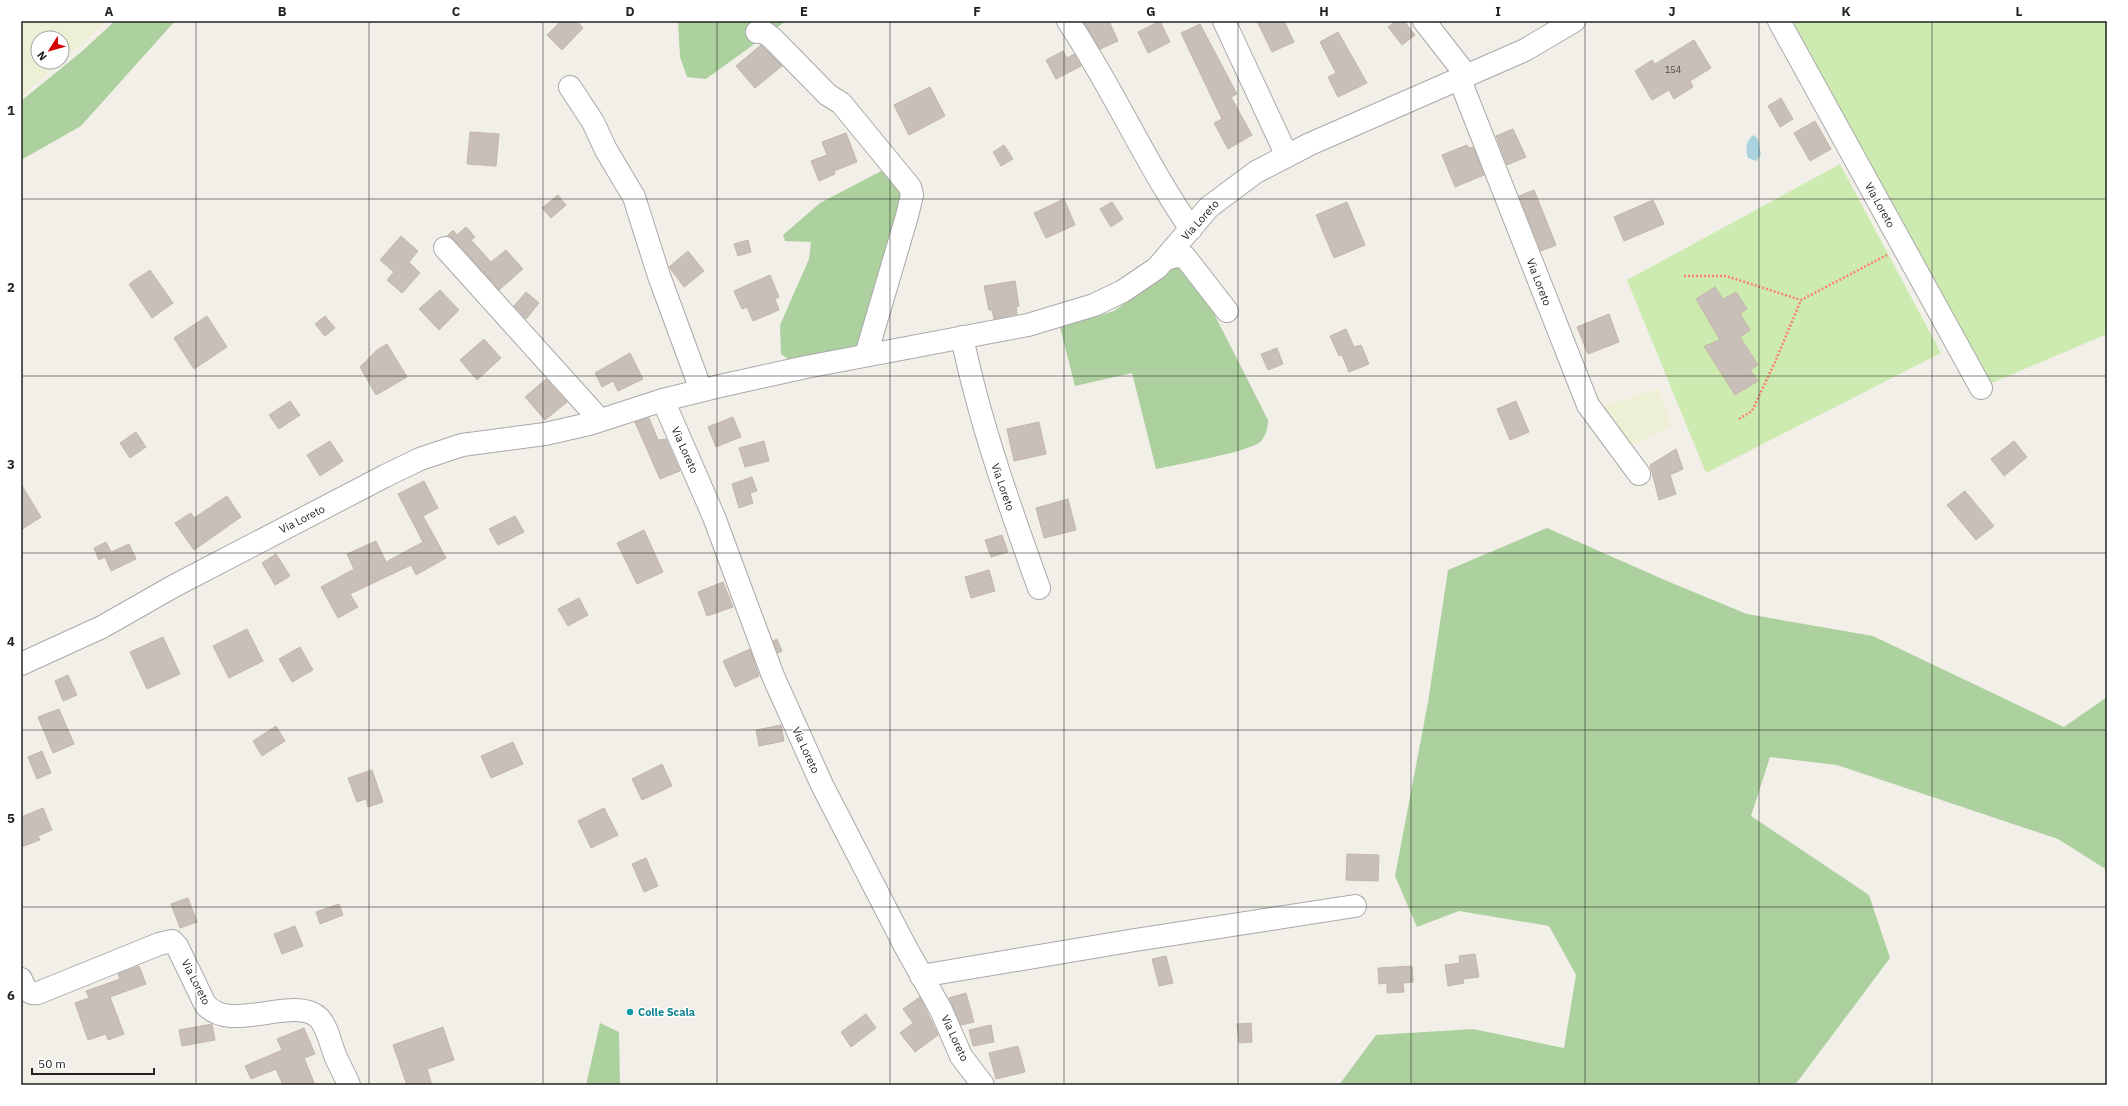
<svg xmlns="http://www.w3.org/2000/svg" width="2128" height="1106" viewBox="0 0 2128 1106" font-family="'IBM Plex Sans',sans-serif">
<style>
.farmland{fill:#eef0d5}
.grass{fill:#cdebb0}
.forest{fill:#add19e}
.water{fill:#aad3df}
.building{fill:#c7bfb8;stroke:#c4b6ab}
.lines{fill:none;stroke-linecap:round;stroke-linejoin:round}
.minor-casing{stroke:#a9a9a9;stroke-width:24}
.path{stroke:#fa8072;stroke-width:2.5;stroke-dasharray:2 2;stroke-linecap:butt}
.minor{stroke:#fff;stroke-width:22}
.grid{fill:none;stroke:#222;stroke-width:1;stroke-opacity:0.55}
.culture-dot{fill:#0f9aa8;stroke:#fff;stroke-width:1.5}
.labels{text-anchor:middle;stroke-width:3;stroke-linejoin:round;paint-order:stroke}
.number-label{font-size:9px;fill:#4b4948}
.street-label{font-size:11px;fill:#222;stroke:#fff}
.culture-label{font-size:11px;font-weight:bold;fill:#0d838f;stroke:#fff;text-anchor:start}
.neatline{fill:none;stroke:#222;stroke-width:1.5}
.grid-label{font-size:13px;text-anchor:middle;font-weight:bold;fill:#222}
</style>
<rect width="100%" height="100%" fill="#f2efe9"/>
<!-- farmland -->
<g class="farmland">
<polygon points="21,21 107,21 62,61 62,38 38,38 38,62 60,62 24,94 21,90"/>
<polygon points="1659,388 1672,426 1626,449 1599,408"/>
</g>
<!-- grass -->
<g class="grass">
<polygon points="1785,21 2107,21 2107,334 1987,385"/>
<polygon points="1840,164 1941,353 1706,473 1627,280"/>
</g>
<!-- forest -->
<g class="forest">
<polygon points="115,21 175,21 81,126 21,160 21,101 80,53"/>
<polygon points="678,21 786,21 706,79 687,77 680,57"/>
<polygon points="885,169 906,188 864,348 799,361 788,359 781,354 780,325 809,259 811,242 785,241 783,235 820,203"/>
<path d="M1177,264L1198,282L1268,420C1268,428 1266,436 1260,442C1249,452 1174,465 1156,469L1132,373L1075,386L1060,327L1114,311Z"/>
<polygon points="1547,528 1667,581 1747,614 1873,636 2064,727 2107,697 2107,870 2058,839 1837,765 1770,757 1751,816 1869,895 1890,958 1795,1085 1339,1085 1376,1035 1473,1029 1564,1048 1576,975 1549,926 1459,911 1417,927 1395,876 1428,702 1448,570"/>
<polygon points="600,1023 619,1032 620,1085 586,1085"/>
</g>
<!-- water -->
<path class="water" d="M1754,135L1758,139L1761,155L1756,161L1748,158C1745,150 1746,139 1754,135Z"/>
<!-- building -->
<g class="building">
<polygon points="561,21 577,21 583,28 562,50 547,35"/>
<polygon points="1083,21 1109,21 1118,41 1100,49"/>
<polygon points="1160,21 1170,42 1148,53 1138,32"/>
<polygon points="1257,21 1284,21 1294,42 1272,52"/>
<polygon points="1396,21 1404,21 1415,35 1402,45 1388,27"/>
<polygon points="1200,24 1237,94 1231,97 1252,135 1228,149 1214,123 1222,119 1181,33"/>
<polygon points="1338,32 1367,83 1338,97 1328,77 1336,73 1320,42"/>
<polygon points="1694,40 1711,68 1690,81 1693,87 1674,99 1669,90 1652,100 1635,71 1652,60 1655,64"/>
<polygon points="761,45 782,66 755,88 736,66"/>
<polygon points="1063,51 1067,58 1074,54 1081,66 1056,79 1046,60"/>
<polygon points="930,87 945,116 909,135 894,105"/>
<polygon points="1781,98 1793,119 1780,127 1768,106"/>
<polygon points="1815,121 1831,149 1810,161 1794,133"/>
<polygon points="1513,129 1526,157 1507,165 1496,136"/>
<polygon points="470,132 499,134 496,166 467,164"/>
<polygon points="846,133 857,162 834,171 835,174 819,181 811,161 827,155 822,142"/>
<polygon points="1004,145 1013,159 1001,166 993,152"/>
<polygon points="1467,145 1469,148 1473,147 1484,175 1455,187 1442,155"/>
<polygon points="1534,190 1556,245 1541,251 1519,196"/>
<polygon points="558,195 566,205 551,218 542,208"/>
<polygon points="1064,199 1075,225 1046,238 1034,213"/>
<polygon points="1653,200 1664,224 1624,241 1614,217"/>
<polygon points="1112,202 1123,219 1111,227 1100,209"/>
<polygon points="1347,202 1365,245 1334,258 1316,215"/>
<polygon points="466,227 475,237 471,240 491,262 506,250 523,269 499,290 454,240 447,236 453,230 457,235"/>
<polygon points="401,236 418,251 409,262 420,273 402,293 387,280 394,272 380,260"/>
<polygon points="748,240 751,252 738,256 734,244"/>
<polygon points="688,251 704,271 684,287 669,267"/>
<polygon points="150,270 173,303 152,318 129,284"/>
<polygon points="770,275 779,297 775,299 779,310 753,321 747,307 742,309 734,291"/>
<polygon points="1015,281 1019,306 1016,307 1017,314 994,319 992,310 989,310 984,286"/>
<polygon points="1715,287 1723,299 1736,292 1747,309 1740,314 1750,330 1740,337 1758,365 1750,370 1758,381 1735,395 1704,346 1720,340 1696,299"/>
<polygon points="440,290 459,310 439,330 419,309"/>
<polygon points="526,292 539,303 526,319 514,306"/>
<polygon points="1609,314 1619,342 1588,354 1577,327"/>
<polygon points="207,316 227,347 194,369 174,338"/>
<polygon points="325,316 335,328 325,336 315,324"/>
<polygon points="1346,329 1354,347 1361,345 1369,364 1349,372 1342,355 1339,356 1330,336"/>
<polygon points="484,339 501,358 477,380 460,360"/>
<polygon points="387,344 407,377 376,395 360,367 377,350"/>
<polygon points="1277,348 1283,364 1268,370 1261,354"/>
<polygon points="630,353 643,379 618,391 613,381 602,387 595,373"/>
<polygon points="546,379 567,402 545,420 525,397"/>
<polygon points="290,401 300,415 279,429 269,415"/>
<polygon points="1516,401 1529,432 1510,440 1497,409"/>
<polygon points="733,417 741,437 716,447 708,427"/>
<polygon points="649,418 658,440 666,439 680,471 660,479 635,422"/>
<polygon points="1039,422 1046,454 1014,461 1007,429"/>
<polygon points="136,432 146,447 130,458 120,443"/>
<polygon points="330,441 343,461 320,476 307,455"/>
<polygon points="764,441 769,461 745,467 739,448"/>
<polygon points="2014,441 2027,457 2004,476 1991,459"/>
<polygon points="1676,449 1683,469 1670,475 1676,494 1659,500 1650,465"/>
<polygon points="752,477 757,491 750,493 753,503 739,508 732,484"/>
<polygon points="424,481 438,508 423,516 446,558 416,575 411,565 350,594 358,607 338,618 321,587 354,569 347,554 376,541 386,562 423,542 398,494"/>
<polygon points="21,484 41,517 21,530"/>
<polygon points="1965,491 1994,526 1976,540 1947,505"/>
<polygon points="227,496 241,517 194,550 175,523 191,513 194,518"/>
<polygon points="1068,499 1076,530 1044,538 1036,508"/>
<polygon points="515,516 524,532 498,545 489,529"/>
<polygon points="644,530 663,572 637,584 617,543"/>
<polygon points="1002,535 1008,552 991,557 985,540"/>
<polygon points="106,542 111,552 129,544 136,559 111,571 105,557 99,560 94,548"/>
<polygon points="276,554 290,576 275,585 262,563"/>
<polygon points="989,570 995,591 971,598 965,577"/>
<polygon points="723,582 733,607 707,616 698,592"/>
<polygon points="579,598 588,615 568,626 558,609"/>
<polygon points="247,629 263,661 229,678 213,646"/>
<polygon points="163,637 180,674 147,689 130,652"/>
<polygon points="777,639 782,651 778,653 773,641"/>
<polygon points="300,647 313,670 292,682 279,659"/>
<polygon points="750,649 759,676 735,687 723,661"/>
<polygon points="68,675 77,695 63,701 55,681"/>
<polygon points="59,709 74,744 53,753 38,717"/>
<polygon points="781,725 784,741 759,746 756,730"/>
<polygon points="276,726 285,741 262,756 253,741"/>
<polygon points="513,742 523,764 491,778 481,756"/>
<polygon points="42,751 51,773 37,779 28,757"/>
<polygon points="662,764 672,786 642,800 632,779"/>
<polygon points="372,770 383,802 368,807 366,799 357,802 348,778"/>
<polygon points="43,808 52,830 38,836 40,840 21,847 21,817"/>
<polygon points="604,808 618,835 591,848 578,821"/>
<polygon points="1347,854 1379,855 1378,881 1346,880"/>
<polygon points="646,858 658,886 644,892 632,864"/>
<polygon points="188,898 197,922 180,928 171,904"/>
<polygon points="339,904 343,915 320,924 316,912"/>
<polygon points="295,926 303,946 282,954 274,934"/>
<polygon points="1475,954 1479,977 1463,979 1464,983 1448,986 1445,965 1460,963 1459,956"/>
<polygon points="1166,956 1173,983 1159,986 1152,959"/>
<polygon points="139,966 146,984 110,997 124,1034 108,1040 106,1034 88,1040 75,1003 89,998 86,991 120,979 118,974"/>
<polygon points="1412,966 1413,982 1403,983 1404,992 1387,993 1387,983 1379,984 1378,968"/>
<polygon points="966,993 974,1022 961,1025 949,998"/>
<polygon points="920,997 938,1035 915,1052 900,1033 913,1023 903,1009"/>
<polygon points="866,1014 876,1028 851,1047 841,1032"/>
<polygon points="1251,1023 1252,1042 1239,1043 1237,1024"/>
<polygon points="212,1024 215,1040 182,1046 179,1030"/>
<polygon points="991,1025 994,1042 973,1046 969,1030"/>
<polygon points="443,1027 454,1060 427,1069 432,1085 407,1085 393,1045"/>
<polygon points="304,1028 315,1054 304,1058 315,1085 283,1085 276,1069 251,1079 245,1066 282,1050 277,1039"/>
<polygon points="1018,1046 1025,1072 996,1079 989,1053"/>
</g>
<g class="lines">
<defs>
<g id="minor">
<path d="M1068,21C1113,88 1145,163 1191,229"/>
<polyline points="1224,21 1287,156"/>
<polyline points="1424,21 1467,76"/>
<polyline points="1779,21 1981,388"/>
<polyline points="757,32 764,32 772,38 828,95 841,103 910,187 912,195 907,216 866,355"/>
<polyline points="1460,80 1588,405 1639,474"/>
<polyline points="570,87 593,122 606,150 634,197 659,276 701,390"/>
<polyline points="445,248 600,420"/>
<polyline points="1166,259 1176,256 1185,257 1227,311"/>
<path d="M962,337C980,423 1009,505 1039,588"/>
<polyline points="663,400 714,517 773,676 822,785 905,946 941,1010 961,1056 983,1085"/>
<polyline points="21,664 102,627 174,586 385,476 420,459 462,445 545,434 589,424 663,400 720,386 806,367 1028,325 1094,305 1123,291 1157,268 1209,207 1256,172 1310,144 1525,50 1574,21"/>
<polyline points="921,976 1135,940 1355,906"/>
<path d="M21,979C24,987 28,995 38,993L159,944L172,941L177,946L205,1004C230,1035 294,994 319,1018C328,1028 330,1043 335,1055C339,1065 345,1075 349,1085"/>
</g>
</defs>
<!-- minor casing -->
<use href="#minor" class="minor-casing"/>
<!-- path -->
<g class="path">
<polyline points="1684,276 1726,276 1801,300 1887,255"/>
<polyline points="1739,419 1752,411 1775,362 1801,300"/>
</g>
<!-- minor -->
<use href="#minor" class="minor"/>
</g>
<!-- grid -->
<path class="grid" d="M196,21V1085M369,21V1085M543,21V1085M717,21V1085M890,21V1085M1064,21V1085M1238,21V1085M1411,21V1085M1585,21V1085M1759,21V1085M1932,21V1085M21,199H2107M21,376H2107M21,553H2107M21,730H2107M21,907H2107"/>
<!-- markers -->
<circle class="culture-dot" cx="630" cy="1012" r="4"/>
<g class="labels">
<!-- number labels -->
<g class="number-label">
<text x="1673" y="73">154</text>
</g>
<!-- street labels -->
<g class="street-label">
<text transform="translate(1880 205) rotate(61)" y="4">Via Loreto</text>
<text transform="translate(1200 220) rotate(-48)" y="4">Via Loreto</text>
<text transform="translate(1539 282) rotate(69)" y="4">Via Loreto</text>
<text transform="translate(685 450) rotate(66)" y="4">Via Loreto</text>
<text transform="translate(1003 487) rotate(71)" y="4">Via Loreto</text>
<text transform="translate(302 519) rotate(-27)" y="4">Via Loreto</text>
<text transform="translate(806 750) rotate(65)" y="4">Via Loreto</text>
<text transform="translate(196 982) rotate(63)" y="4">Via Loreto</text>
<text transform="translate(955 1038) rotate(65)" y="4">Via Loreto</text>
</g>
<!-- culture labels -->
<g class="culture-label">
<text x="638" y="1016">Colle Scala</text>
</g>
</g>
<!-- border -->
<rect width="2128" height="1106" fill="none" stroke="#ffffff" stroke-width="44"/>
<!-- north arrow -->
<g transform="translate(50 50) rotate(233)"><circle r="19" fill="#ffffff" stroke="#a7a7a7"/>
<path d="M0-3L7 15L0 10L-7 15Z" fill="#d40000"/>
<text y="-6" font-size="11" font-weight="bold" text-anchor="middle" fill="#222222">N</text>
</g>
<!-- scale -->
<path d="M32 1068v6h122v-6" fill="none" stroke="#222222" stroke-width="2"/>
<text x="38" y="1068" font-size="12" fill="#222222" stroke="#ffffff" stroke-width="3" paint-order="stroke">50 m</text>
<rect x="22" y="22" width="2084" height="1062" class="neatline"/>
<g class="grid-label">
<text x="109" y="16">A</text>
<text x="282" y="16">B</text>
<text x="456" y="16">C</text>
<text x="630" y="16">D</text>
<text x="804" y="16">E</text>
<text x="977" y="16">F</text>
<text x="1151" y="16">G</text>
<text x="1324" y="16">H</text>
<text x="1498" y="16">I</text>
<text x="1672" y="16">J</text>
<text x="1846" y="16">K</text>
<text x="2019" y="16">L</text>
<text x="11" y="115">1</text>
<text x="11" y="292">2</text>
<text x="11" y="469">3</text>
<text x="11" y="646">4</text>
<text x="11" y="823">5</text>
<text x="11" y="1000">6</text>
</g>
</svg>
